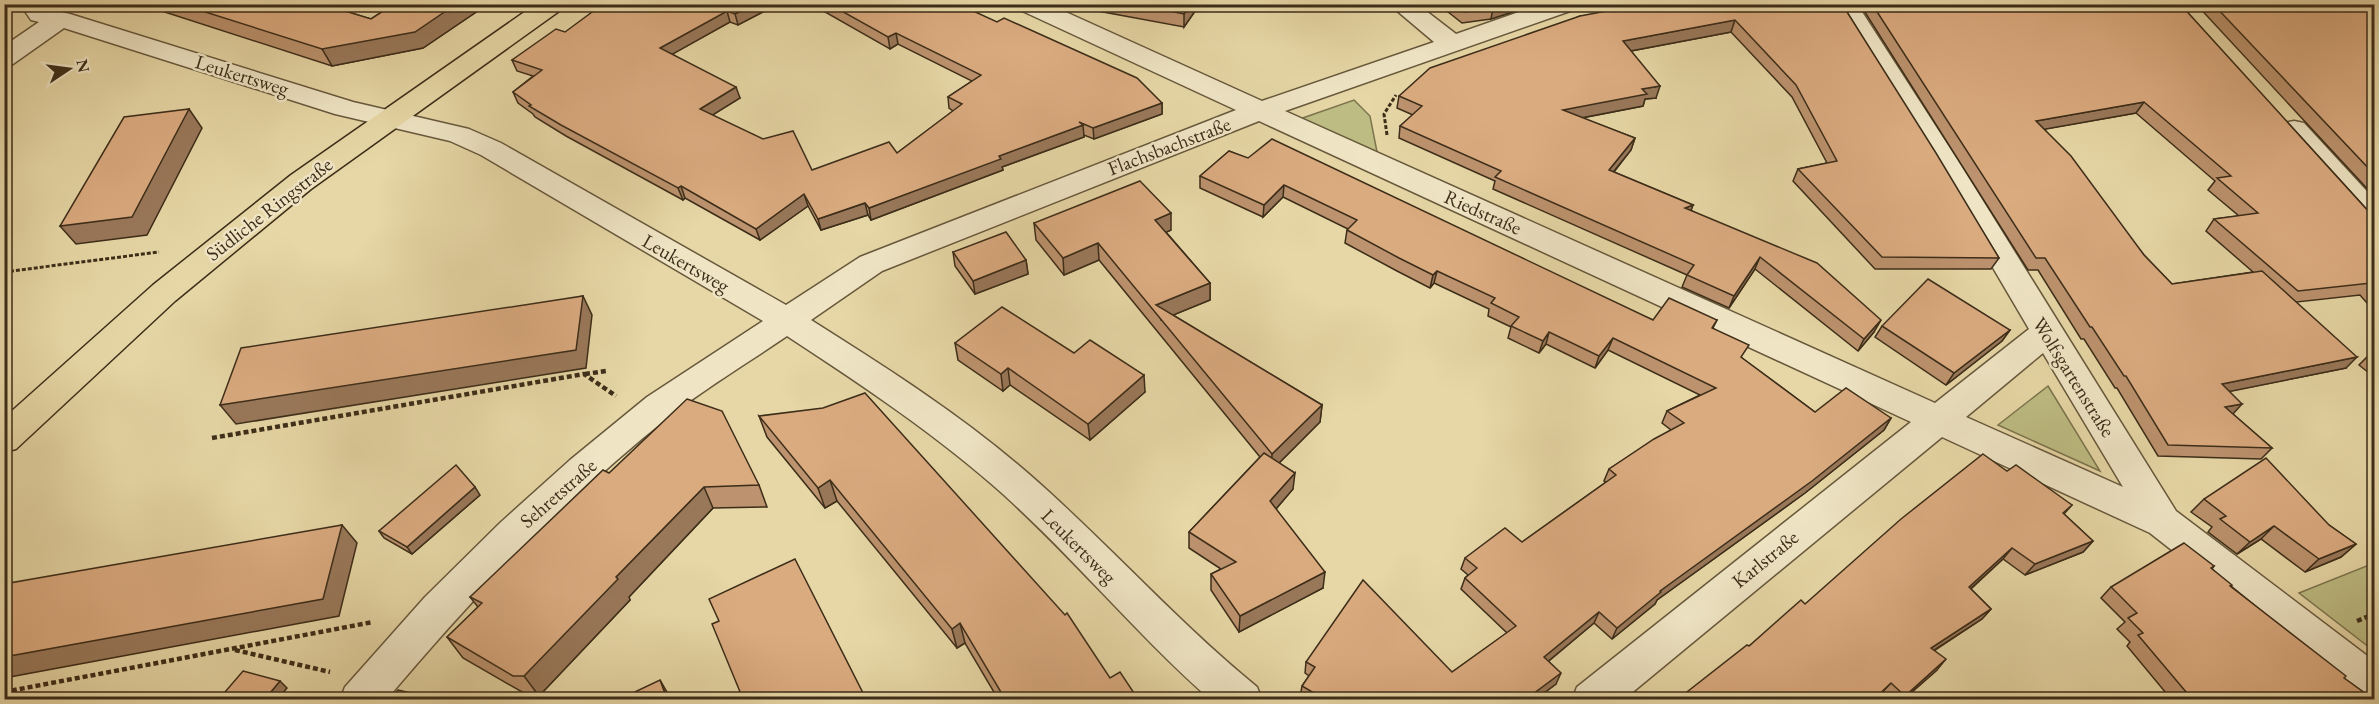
<svg xmlns="http://www.w3.org/2000/svg" width="2379" height="704" viewBox="0 0 2379 704" font-family="'EB Garamond',serif">
<style>
.green{fill:#bdbc82;stroke:#7c744e;stroke-width:1.5}
.lines{fill:none;stroke-linecap:round;stroke-linejoin:round}
.minor-casing{stroke:#67583c;stroke-width:3}
.major-casing{stroke:#3c2d19;stroke-width:3}
.path-far1{stroke:#3c2d19;stroke-width:3;stroke-dasharray:4 2;stroke-linecap:butt}
.path{stroke:#3c2d19;stroke-width:4.5;stroke-dasharray:5 3;stroke-linecap:butt}
.minor{fill:#efe5c5;fill-rule:evenodd}
.major{fill:#e7d7a6;fill-rule:evenodd}
.wall{fill:#bc936e;stroke:#3c2d19;stroke-width:1.5;fill-rule:evenodd}
.shaded-wall{fill:#99785a;stroke:#3c2d19;stroke-width:1.5}
.building{fill:#dbab80;stroke:#3c2d19;stroke-width:1.5}
.labels{text-anchor:middle;stroke-width:5;stroke-linejoin:round;paint-order:stroke}
.street-label{font-size:20px;fill:#3c2d19;stroke:#efe5c5}
</style>
<rect width="100%" height="100%" fill="#e7d7a6"/>
<filter id="stains"><feTurbulence type="fractalNoise" baseFrequency=".00333" numOctaves="4"/><feColorMatrix values="0 0 0 0 .2 0 0 0 0 .09 0 0 0 0 .02 0 0 0 .5 -.17"/></filter>
<radialGradient id="worn" r=".72"><stop offset=".6" stop-color="#630" stop-opacity="0"/><stop offset="1" stop-color="#630" stop-opacity=".3"/></radialGradient>
<!-- green -->
<g class="green">
<polygon points="1354,100 1370,116 1379,162 1297,120"/>
<polygon points="2048,386 2100,471 1998,425"/>
<polygon points="2374,563 2374,651 2299,593"/>
</g>
<g class="lines">
<defs>
<g id="minor">
<path d="M20,4H45L48,9L70,14L353,102L469,129L501,143L786,305L860,257L1236,110L1018,9L1015,4H1048L1262,101L1434,42L1389,4H1417L1456,34L1542,4H1579L1576,9L1285,111L1935,403L2029,329L1932,164L1832,4H1857L1960,164L2176,511L2374,661V700L2360,698L2150,533L1942,437L1623,700H1572L1577,687L1911,422L1259,121L882,271L811,320C887,368 963,416 1030,475C1108,543 1176,621 1257,687L1262,700H1211C1138,636 1076,560 1004,495C937,435 862,385 787,336C749,362 707,387 670,416C565,499 473,597 386,700H340L345,687L425,597L501,522L570,460L647,397L763,321L481,155L450,141L335,114L64,28L13,64L4,66V46L39,22L31,20ZM2043,353L2123,487L1966,417Z"/>
<polygon points="2294,121 2304,123 2374,199 2374,227 2363,224 2284,135 2280,129 2284,123"/>
</g>
<polygon id="major" points="536,4 565,4 562,9 311,189 175,301 16,449 4,452 4,418 153,285 291,175"/>
</defs>
<!-- minor casing -->
<use href="#minor" class="minor-casing"/>
<!-- major casing -->
<use href="#major" class="major-casing"/>
<!-- path-far1 -->
<g class="path-far1">
<polyline points="1387,135 1384,114 1396,95"/>
<polyline points="4,272 159,252"/>
</g>
<!-- path -->
<g class="path">
<polyline points="585,374 606,371"/>
<polyline points="212,438 584,374 616,396"/>
<polyline points="2357,621 2374,614"/>
<polyline points="235,650 330,672"/>
<polyline points="4,692 373,622"/>
</g>
<!-- minor -->
<use href="#minor" class="minor"/>
<!-- major -->
<use href="#major" class="major"/>
</g>
<!-- wall -->
<g class="wall">
<polygon points="140,4 322,4 371,19 394,4 488,4 423,48 332,66"/>
<polygon points="778,4 738,25 730,22 672,54 740,98 712,115 812,170 897,153 953,111 949,108 948,97 972,81 898,44 890,49 811,4 958,4 1162,103 1162,114 1094,139 1084,135 1084,137 1002,167 1003,170 871,220 868,215 821,230 808,206 760,240 685,198 683,200 566,136 535,117 533,114 518,103 513,92 533,76 517,71 512,60 565,32"/>
<polygon points="1097,4 1200,4 1184,27 1098,11"/>
<polygon points="1438,4 1538,4 1491,19 1462,23"/>
<polygon points="1842,4 1999,258 1991,269 1875,269 1793,181 1798,169 1827,163 1792,97 1731,32 1631,51 1656,98 1645,99 1643,106 1582,118 1635,138 1631,150 1614,172 1693,205 1691,210 1874,332 1858,351 1755,269 1729,308 1682,287 1687,275 1493,189 1495,181 1399,138 1400,126 1413,115 1397,108 1399,96 1580,16"/>
<path d="M1862,4H2180L2371,214L2374,215V311L2360,295L2296,302L2346,368L2230,391L2233,414L2272,448L2261,459L2158,456L2117,388H2115L2084,339H2081L2038,270H2028L1861,6ZM2136,113L2215,181L2208,190L2239,216L2214,219L2206,231L2253,272L2172,284L2144,255L2044,129Z"/>
<polygon points="2196,4 2370,4 2374,8 2374,196"/>
<polygon points="1229,151 1653,320 1717,320 1713,328 1743,359 1815,412 1891,418 1884,430 1805,493 1657,600 1655,604 1612,639 1594,623 1549,661 1556,684 1536,699 1305,699 1300,697 1302,686 1309,676 1305,673 1306,662 1452,672 1507,633 1461,589 1465,578 1468,575 1461,569 1465,558 1522,542 1606,482 1604,481 1609,469 1671,430 1662,423 1667,411 1700,395 1608,350 1595,368 1546,344 1539,353 1508,338 1511,327 1488,316 1489,309 1434,283 1430,288 1397,271 1345,243 1347,230 1348,229 1283,197 1263,217 1200,188 1200,176"/>
<polygon points="1034,223 1171,230 1166,232 1210,283 1210,300 1173,315 1322,405 1320,422 1279,463 1293,489 1276,509 1323,588 1239,632 1211,590 1211,574 1221,569 1189,548 1189,532 1260,457 1099,260 1064,275 1036,240"/>
<polygon points="953,252 1026,260 1028,274 975,294 955,266"/>
<polygon points="1882,326 2010,330 2002,341 1946,385 1875,337"/>
<polygon points="955,343 1074,353 1145,392 1090,440 1010,385 1003,391 958,360"/>
<polygon points="2374,353 2374,377 2359,365 2370,354"/>
<polygon points="759,416 1110,678 1138,699 998,699 965,643 957,648 837,501 825,508 767,437"/>
<polygon points="2007,471 2072,505 2064,514 2093,541 2083,552 2025,575 2003,559 1971,589 1991,609 1982,619 1934,651 1937,670 1904,699 1889,699 1883,693 1749,646 1805,604"/>
<polygon points="609,473 759,485 767,507 713,508 629,597 630,600 539,696 529,696 463,658 447,637 478,607 470,597"/>
<polygon points="480,495 412,554 384,538 379,531"/>
<polygon points="2204,499 2329,525 2356,544 2341,557 2305,572 2261,539 2237,554 2208,532 2212,527 2191,512"/>
<polygon points="2214,566 2212,569 2231,586 2344,678 2373,699 2171,699 2127,646 2130,642 2117,629 2125,622 2101,598 2111,587"/>
</g>
<!-- shaded-wall -->
<g class="shaded-wall">
<polygon points="456,4 488,4 423,48 332,66 322,49"/>
<polygon points="754,4 778,4 738,25 735,14"/>
<polygon points="1191,4 1200,4 1184,27 1184,14"/>
<polygon points="1506,4 1538,4 1491,19 1493,8"/>
<polygon points="727,11 730,22 664,59 660,48"/>
<polygon points="1735,20 1731,32 1620,53 1623,41"/>
<polygon points="896,33 898,44 890,49 888,37"/>
<polygon points="1660,86 1656,98 1645,99 1643,106 1560,122 1563,110 1642,89"/>
<polygon points="736,87 740,98 703,121 700,109"/>
<polygon points="2144,102 2136,113 2029,132 2036,121"/>
<polygon points="1162,103 1162,114 1094,139 1093,128"/>
<polygon points="189,109 202,128 147,235 76,244 60,226"/>
<polygon points="1083,125 1084,137 1002,167 1003,170 871,220 869,208 999,156"/>
<polygon points="1635,138 1631,150 1606,181 1609,170"/>
<polygon points="1284,185 1283,197 1263,217 1264,205"/>
<polygon points="681,186 685,198 683,200 678,188"/>
<polygon points="804,194 808,206 760,240 756,229"/>
<polygon points="865,203 868,215 821,230 818,219"/>
<polygon points="1693,205 1689,216 1685,208"/>
<polygon points="1171,213 1171,230 1156,237 1155,220"/>
<polygon points="1098,243 1099,260 1064,275 1063,258"/>
<polygon points="1760,257 1755,269 1729,308 1734,296"/>
<polygon points="1026,260 1028,274 975,294 973,281"/>
<polygon points="1437,271 1434,283 1430,288 1433,275"/>
<polygon points="1210,283 1210,300 1161,320 1156,305"/>
<polygon points="583,296 592,315 586,368 236,424 220,405"/>
<polygon points="1881,320 1874,332 1858,351 1864,339"/>
<polygon points="2010,330 2002,341 1946,385 1954,373"/>
<polygon points="1549,332 1546,344 1539,353 1543,341"/>
<polygon points="1613,338 1608,350 1595,368 1599,356"/>
<polygon points="2357,357 2346,368 2212,395 2222,384"/>
<polygon points="1008,368 1010,385 1003,391 1001,374"/>
<polygon points="1144,375 1145,392 1090,440 1088,424"/>
<polygon points="2242,404 2232,415 2225,407"/>
<polygon points="1322,405 1320,422 1271,471 1272,454"/>
<polygon points="1891,418 1884,430 1805,493 1657,600 1655,604 1612,639 1617,628 1660,591"/>
<polygon points="1295,473 1293,489 1269,517 1270,501"/>
<polygon points="830,480 837,501 825,508 818,488"/>
<polygon points="475,487 480,495 412,554 407,547"/>
<polygon points="704,487 713,508 629,597 630,600 539,696 524,676 616,577"/>
<polygon points="342,525 357,543 339,616 4,678 4,657"/>
<polygon points="2274,526 2261,539 2237,554 2250,542"/>
<polygon points="2093,541 2083,552 2025,575 2035,564"/>
<polygon points="2356,544 2341,557 2305,572 2319,559"/>
<polygon points="2012,548 2003,559 1960,598 1969,587"/>
<polygon points="1325,572 1323,588 1239,632 1240,616"/>
<polygon points="1991,609 1982,619 1922,658 1931,648"/>
<polygon points="1599,612 1594,623 1540,668 1544,657"/>
<polygon points="960,623 965,643 957,648 952,629"/>
<polygon points="1946,659 1937,670 1904,699 1902,699"/>
<polygon points="1561,673 1556,684 1536,699 1526,699"/>
<polygon points="660,680 667,692 670,699 667,699"/>
<polygon points="280,681 287,688 278,699 265,699"/>
<polygon points="1891,683 1876,699 1874,699"/>
<polygon points="863,693 865,699 850,699"/>
</g>
<!-- building -->
<g class="building">
<polygon points="180,4 322,4 371,19 394,4 456,4 415,32 322,49"/>
<polygon points="603,4 754,4 735,14 727,11 660,48 736,87 700,109 763,139 793,131 812,170 889,142 897,153 962,104 948,97 981,75 896,33 888,37 829,4 958,4 997,22 1004,18 1137,78 1162,103 1093,128 1079,122 1083,125 999,156 1001,159 869,208 865,203 818,219 804,194 756,229 681,186 678,188 561,125 529,106 531,105 513,92 542,70 512,60 556,29 565,32"/>
<polygon points="1134,4 1191,4 1184,14"/>
<polygon points="1455,4 1506,4 1493,8 1464,12"/>
<polygon points="1644,4 1842,4 1936,153 1999,258 1882,257 1798,169 1837,161 1796,85 1735,20 1623,41 1660,86 1642,89 1647,94 1563,110 1635,138 1609,170 1693,205 1685,208 1817,263 1881,320 1864,339 1760,257 1734,296 1687,275 1694,265 1495,177 1501,171 1400,126 1422,106 1399,96 1430,68 1580,16"/>
<polygon points="1872,4 2180,4 2371,214 2374,215 2374,287 2371,283 2298,291 2214,219 2258,213 2217,178 2231,176 2144,102 2036,121 2071,156 2144,255 2172,284 2262,271 2357,357 2222,384 2242,404 2225,407 2272,448 2168,445 2126,376 2124,376 2092,327 2090,327 2045,258 2036,258"/>
<polygon points="2213,4 2370,4 2374,8 2374,174"/>
<polygon points="189,109 132,217 60,226 124,117"/>
<polygon points="1272,139 1653,320 1669,298 1717,320 1712,328 1749,345 1741,357 1815,412 1846,388 1891,418 1812,481 1660,591 1661,592 1617,628 1599,612 1544,657 1561,673 1526,699 1324,699 1302,686 1315,667 1306,662 1363,580 1452,672 1516,626 1465,578 1477,568 1465,558 1505,528 1522,542 1616,475 1609,469 1654,439 1684,423 1667,411 1716,388 1613,338 1599,356 1549,332 1543,341 1511,326 1519,317 1491,303 1495,298 1437,271 1433,275 1399,258 1347,230 1357,220 1284,185 1264,205 1200,176 1229,151 1248,158"/>
<polygon points="1140,181 1171,213 1155,220 1210,283 1156,305 1322,405 1272,454 1098,243 1063,258 1034,223"/>
<polygon points="1006,232 1026,260 973,281 953,252"/>
<polygon points="1928,279 2010,330 1954,373 1882,326"/>
<polygon points="583,296 576,350 220,405 241,348"/>
<polygon points="1002,307 1074,353 1090,340 1144,375 1088,424 1008,368 1001,374 955,343"/>
<polygon points="865,393 1065,615 1067,613 1110,678 1120,672 1138,699 1005,699 960,623 952,629 830,480 818,488 759,416 823,408"/>
<polygon points="687,399 722,411 759,485 704,487 616,577 618,579 524,676 513,676 447,637 482,603 470,597 603,470 609,473"/>
<polygon points="1264,453 1295,473 1270,501 1325,572 1240,616 1211,574 1236,562 1189,532"/>
<polygon points="1983,454 2007,471 2016,465 2072,505 2063,513 2093,541 2035,564 2012,548 1969,587 1991,609 1931,648 1946,659 1905,696 1891,683 1874,699 1678,699 1747,645 1749,646 1801,600 1805,604 1901,519"/>
<polygon points="2266,458 2329,525 2356,544 2319,559 2274,526 2250,542 2220,519 2226,516 2204,499"/>
<polygon points="456,465 475,487 407,547 379,531"/>
<polygon points="342,525 323,599 4,657 4,584"/>
<polygon points="2184,543 2214,566 2211,568 2232,585 2230,586 2346,676 2344,678 2373,699 2192,699 2138,635 2143,633 2128,618 2137,613 2111,587"/>
<polygon points="795,559 863,693 850,699 743,699 712,624 719,621 709,599"/>
<polygon points="243,671 280,681 265,699 219,699"/>
<polygon points="660,680 667,699 620,699"/>
<polygon points="398,690 436,699 391,699"/>
<polygon points="921,696 923,699 915,699"/>
</g>
<g class="labels">
<!-- street labels -->
<g class="street-label">
<text transform="translate(242 75) rotate(17)" y="7">Leukertsweg</text>
<text transform="translate(1169 146) rotate(-21)" y="7">Flachsbachstraße</text>
<text transform="translate(269 209) rotate(-38)" y="7">Südliche Ringstraße</text>
<text transform="translate(1483 212) rotate(24)" y="7">Riedstraße</text>
<text transform="translate(686 263) rotate(30)" y="7">Leukertsweg</text>
<text transform="translate(2074 377) rotate(58)" y="7">Wolfsgartenstraße</text>
<text transform="translate(558 493) rotate(-41)" y="7">Sehretstraße</text>
<text transform="translate(1079 546) rotate(45)" y="7">Leukertsweg</text>
<text transform="translate(1765 559) rotate(-39)" y="7">Karlstraße</text>
</g>
</g>
<!-- margin -->
<rect width="2379" height="704" fill="none" stroke="#e7d7a6" stroke-width="24"/>
<rect x="6" y="6" width="2367" height="692" fill="none" stroke="#3c2d19" stroke-width="3"/>
<rect x="12" y="12" width="2355" height="680" fill="none" stroke="#3c2d19" stroke-width="1.5"/>
<!-- north arrow -->
<g transform="translate(69 69) rotate(77)" stroke="#efe5c5" stroke-width="4.5" paint-order="stroke">
<path d="M0-4.5L10 22L0 15L-10 22Z" fill="#3c2d19"/>
<text y="-9" font-size="16" font-weight="bold" text-anchor="middle" fill="#3c2d19">N</text>
</g>
<rect width="100%" height="100%" filter="url(#stains)"/>
<rect width="100%" height="100%" fill="url(#worn)"/>
</svg>
